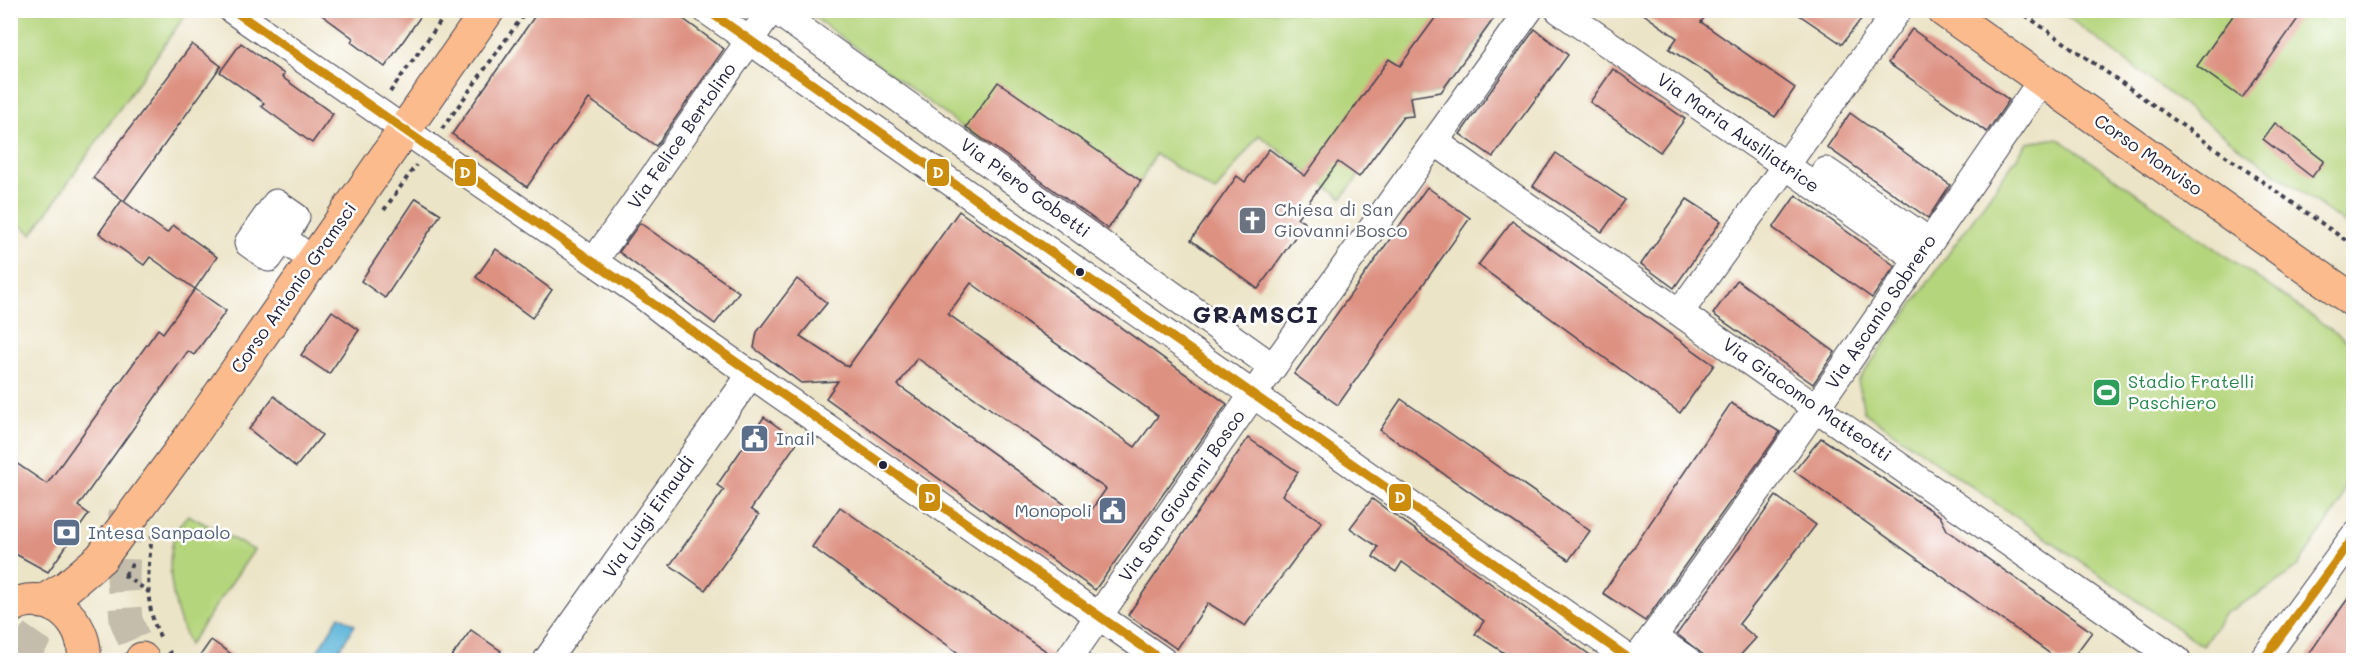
<svg xmlns="http://www.w3.org/2000/svg" width="2364" height="671" viewBox="0 0 2364 671" font-family="Mali,sans-serif">
<style>
.green{fill:#b5d57d;stroke:#6c7c5c;stroke-width:1.5}
.water{fill:#5db6da;stroke:#406c8a;stroke-width:1.5}
.building{fill:#dd9181;fill-rule:evenodd}
.lines{fill:none;stroke-linecap:round;stroke-linejoin:round}
.highway-tunnel{stroke:#c4bdab;stroke-width:33;stroke-dasharray:33 16;stroke-linecap:butt}
.minor-casing{stroke:#403f50;stroke-width:29}
.major-casing{stroke:#403f50;stroke-width:35}
.highway-casing{stroke:#403f50;stroke-width:35}
.path{stroke:#403f50;stroke-width:4;stroke-dasharray:4.5 4.5;stroke-linecap:butt}
.minor{stroke:#fff;stroke-width:27}
.major{stroke:#fbbb8d;stroke-width:33}
.highway{stroke:#fbbb8d;stroke-width:33}
.bus-1-casing{stroke:#fff;stroke-width:14}
.bus-1{stroke:#cc8c0c;stroke-width:9}
.bus-dot{fill:#22223b;stroke:#fff;stroke-width:2}
.labels{text-anchor:middle;stroke-width:5;stroke-linejoin:round;paint-order:stroke}
.street-label{font-size:18px;fill:#22223b;stroke:#fff}
.worship-label{font-size:18px;fill:#5b616d;stroke:#fff;text-anchor:start}
.leisure-label{font-size:18px;fill:#27864d;stroke:#fff;text-anchor:start}
.service-label{font-size:18px;fill:#4e5e75;stroke:#fff;text-anchor:start}
.district-label{font-size:24px;font-weight:bold;letter-spacing:1.5px;fill:#22223b;stroke:#fff}
.line-badge{stroke:#fff;stroke-width:2}
.badge-label{font-size:16px;text-anchor:middle;font-weight:bold;fill:#fff}
</style>
<rect width="100%" height="100%" fill="#fff"/>
<filter id="ink" filterUnits="userSpaceOnUse"><feTurbulence type="fractalNoise" baseFrequency=".0167" numOctaves="2"/><feDisplacementMap in="SourceGraphic" scale="12" xChannelSelector="R" yChannelSelector="G"/><feConvolveMatrix kernelMatrix="1 2 1 2 8 2 1 2 1" color-interpolation-filters="sRGB"/></filter>
<filter id="wash" filterUnits="userSpaceOnUse"><feTurbulence type="fractalNoise" baseFrequency=".008" numOctaves="4" result="noise"/><feDisplacementMap in="SourceGraphic" scale="24" xChannelSelector="R" yChannelSelector="G"/><feGaussianBlur stdDeviation="1.35" result="paint"/><feColorMatrix in="noise" values="0 0 0 0 0 0 0 0 0 0 0 0 0 0 0 0 0 1.4 0 .05"/><feComposite in="paint" operator="in"/></filter>
<g filter="url(#wash)">
<rect width="100%" height="100%" fill="#ece4c7"/>
<!-- green -->
<g class="green">
<polygon points="11,10 188,11 32,234 11,219"/>
<polygon points="806,11 1500,11 1441,92 1410,97 1413,116 1403,117 1342,198 1259,135 1215,192 1155,154 1141,181 1108,229 965,129"/>
<polygon points="2060,11 2353,11 2353,229 2239,147"/>
<polygon points="2058,138 2353,345 2353,452 2340,504 2298,566 2271,587 2225,613 2203,646 1864,412 1858,381 2027,143"/>
<path d="M188,515L254,550L189,645C174,610 156,546 188,515Z"/>
</g>
<!-- water -->
<polygon class="water" points="339,616 355,625 333,660 312,660"/>
<g id="blocks">
<!-- building -->
<g class="building">
<polygon points="315,10 425,10 385,67 351,42 353,38"/>
<polygon points="539,10 671,10 724,49 656,146 589,99 527,187 452,134"/>
<polygon points="1441,10 1500,10 1441,92 1410,97 1413,116 1403,117 1359,177 1338,162 1297,218 1305,223 1258,289 1191,240 1237,176 1245,182 1269,149 1305,176 1389,59 1400,66"/>
<polygon points="1638,10 1710,10 1701,22 1795,88 1775,117 1669,49 1677,38"/>
<polygon points="1792,10 1868,10 1842,44"/>
<polygon points="2237,10 2304,10 2242,98 2197,66"/>
<polygon points="1535,29 1568,55 1493,157 1460,134"/>
<polygon points="1912,29 2009,100 1987,132 1888,63"/>
<polygon points="241,43 284,74 282,77 333,114 312,143 261,106 264,103 220,72"/>
<polygon points="192,44 221,66 124,201 93,178"/>
<polygon points="1613,69 1685,119 1660,152 1590,102"/>
<polygon points="998,82 1141,181 1108,229 966,127"/>
<polygon points="1850,113 1950,185 1928,218 1827,147"/>
<polygon points="2275,123 2324,161 2312,177 2263,139"/>
<polygon points="1556,153 1625,200 1602,232 1533,186"/>
<polygon points="1427,187 1470,218 1338,405 1294,374"/>
<polygon points="1796,195 1895,266 1872,298 1773,228"/>
<polygon points="416,198 441,214 385,298 361,281"/>
<polygon points="1687,199 1721,221 1674,288 1641,264"/>
<polygon points="122,200 167,233 173,225 217,257 195,289 150,257 144,265 99,233"/>
<path d="M959,211L1227,404L1095,590L826,398L838,381L801,383L754,348L757,332L797,279L827,303L800,336L848,367ZM971,283L1158,416L1135,447L948,314ZM917,358L1106,489L1085,519L898,385Z"/>
<polygon points="1512,221 1714,365 1680,413 1478,265"/>
<polygon points="640,223 739,292 715,324 619,252"/>
<polygon points="496,249 552,290 532,318 476,277"/>
<polygon points="1737,280 1835,352 1813,384 1713,314"/>
<polygon points="195,289 226,311 194,355 188,351 78,506 89,514 48,572 10,551 10,459 47,484 158,329 163,333"/>
<polygon points="332,311 359,330 329,374 301,355"/>
<polygon points="274,396 322,435 296,467 249,429"/>
<polygon points="1401,399 1590,531 1569,560 1380,430"/>
<polygon points="1731,403 1780,432 1645,621 1603,593"/>
<polygon points="764,417 798,441 751,509 759,515 705,590 670,565 724,490 717,485"/>
<polygon points="1248,438 1298,472 1282,495 1322,522 1245,626 1208,603 1177,649 1128,615"/>
<polygon points="1821,438 1940,516 1947,530 2092,632 2071,660 2059,660 1794,471"/>
<polygon points="1776,496 1816,525 1739,624 1756,638 1736,660 1710,660 1677,634"/>
<polygon points="1372,499 1504,593 1597,660 1515,660 1475,634 1484,621 1402,562 1396,572 1373,557 1378,547 1350,528"/>
<polygon points="840,507 1053,656 1053,660 968,660 812,547"/>
<polygon points="2354,590 2354,660 2305,660 2322,635"/>
<polygon points="471,630 501,651 494,660 449,660"/>
<polygon points="211,640 240,660 197,660"/>
</g>
</g>
</g>
<g filter="url(#ink)">
<use href="#blocks" fill-opacity="0" stroke="#403f50" stroke-width="1.5"/>
<g class="lines">
<!-- highway-tunnel -->
<g class="highway-tunnel">
<polyline points="125,510 123,578 126,620 142,659"/>
<polyline points="19,660 73,583"/>
</g>
<defs>
<g id="minor">
<polyline points="232,10 642,295 684,328 1162,660"/>
<polyline points="706,10 1631,660"/>
<polyline points="775,10 1273,367"/>
<polyline points="1559,10 1785,165 1916,258"/>
<polyline points="1435,142 2177,660"/>
<polyline points="1826,171 1929,241"/>
<polyline points="283,238 296,217 276,203 248,243 269,258 283,238 312,260"/>
<polyline points="594,261 771,10"/>
<polyline points="1680,312 1898,10"/>
<polyline points="1653,637 1687,660"/>
<polyline points="547,660 752,373"/>
<polyline points="1068,660 1252,396 1529,10"/>
<path d="M1636,660C1776,470 1907,274 2042,80"/>
<polyline points="2263,660 2354,536"/>
</g>
<g id="major">
<polyline points="1943,10 2354,301"/>
<polyline points="42,602 67,587 101,558 189,439 488,10"/>
<path d="M10,607C48,585 88,622 84,660"/>
</g>
<polyline id="highway" points="142,659 143,660"/>
</defs>
<!-- minor casing -->
<use href="#minor" class="minor-casing"/>
<!-- major casing -->
<use href="#major" class="major-casing"/>
<!-- highway casing -->
<use href="#highway" class="highway-casing"/>
<!-- path -->
<g class="path">
<polyline points="2018,10 2354,246"/>
<polyline points="2348,29 2354,26"/>
<polyline points="390,92 449,10"/>
<polyline points="442,129 527,10"/>
<polyline points="384,210 416,165"/>
<path d="M152,535C148,571 143,607 162,640"/>
<polyline points="124,575 149,592"/>
<polyline points="125,575 133,563"/>
<polyline points="169,651 175,660"/>
</g>
<!-- minor -->
<use href="#minor" class="minor"/>
<!-- major -->
<use href="#major" class="major"/>
<!-- highway -->
<use href="#highway" class="highway"/>
<defs>
<g id="bus-1">
<polyline points="233,10 1162,660"/>
<polyline points="707,10 1631,660"/>
<polyline points="2263,660 2354,537"/>
</g>
</defs>
<!-- bus-1 casing -->
<use href="#bus-1" class="bus-1-casing"/>
<!-- bus-1 -->
<use href="#bus-1" class="bus-1"/>
</g>
</g>
<!-- icons -->
<defs>
<symbol id="church-square" viewBox="-11 -11 22 22"><rect x="-9" y="-9" width="18" height="18" rx="4" fill="#6b7280" stroke="#fff"/><path d="M-1.2-6h2.4v3.5h3.3v2.4h-3.3V6h-2.4V-.1h-3.3v-2.4h3.3Z" fill="#fff"/></symbol>
<symbol id="stadium-square" viewBox="-11 -11 22 22"><rect x="-9" y="-9" width="18" height="18" rx="4" fill="#2e9e5b" stroke="#fff"/><path d="M0-5a6.5 5 0 1 0 0 10a6.5 5 0 1 0 0-10ZM-3.5-1.8h7v3.6h-7Z" fill="#fff"/></symbol>
<symbol id="civic-square" viewBox="-11 -11 22 22"><rect x="-9" y="-9" width="18" height="18" rx="4" fill="#5c6f8a" stroke="#fff"/><path d="M-.6-6.5H3V-4.5H.6V-3L4-1V1h2V6H-6V1h2V-1L-.6-3ZM-1.2 2.5V6h2.4V2.5Z" fill="#fff"/></symbol>
<symbol id="bank-square" viewBox="-11 -11 22 22"><rect x="-9" y="-9" width="18" height="18" rx="4" fill="#5c6f8a" stroke="#fff"/><path d="M-6-4H6V4H-6ZM0-2.3a2.3 2.3 0 1 0 0 4.6a2.3 2.3 0 1 0 0-4.6Z" fill="#fff"/></symbol>
</defs>
<g fill-rule="evenodd">
<use href="#church-square" x="1236" y="204" width="33" height="33"/>
<use href="#stadium-square" x="2090" y="376" width="33" height="33"/>
<use href="#civic-square" x="738" y="422" width="33" height="33"/>
<use href="#civic-square" x="1096" y="494" width="33" height="33"/>
<use href="#bank-square" x="50" y="516" width="33" height="33"/>
</g>
<!-- markers -->
<g class="bus-dot">
<circle cx="1080" cy="272" r="5"/>
<circle cx="883" cy="465" r="5"/>
</g>
<g class="labels">
<!-- street labels -->
<g class="street-label">
<text transform="translate(1738 133) rotate(35)" y="6">Via Maria Ausiliatrice</text>
<text transform="translate(682 136) rotate(-55)" y="6">Via Felice Bertolino</text>
<text transform="translate(2148 155) rotate(35)" y="6">Corso Monviso</text>
<text transform="translate(1025 188) rotate(36)" y="6">Via Piero Gobetti</text>
<text transform="translate(294 288) rotate(-55)" y="6">Corso Antonio Gramsci</text>
<text transform="translate(1881 312) rotate(-56)" y="6">Via Ascanio Sobrero</text>
<text transform="translate(1807 400) rotate(35)" y="6">Via Giacomo Matteotti</text>
<text transform="translate(1182 496) rotate(-55)" y="6">Via San Giovanni Bosco</text>
<text transform="translate(649 517) rotate(-55)" y="6">Via Luigi Einaudi</text>
</g>
<!-- worship labels -->
<g class="worship-label">
<text x="1274" y="216">Chiesa di San<tspan x="1274" dy="21">Giovanni Bosco</tspan></text>
</g>
<!-- leisure labels -->
<g class="leisure-label">
<text x="2128" y="388">Stadio Fratelli<tspan x="2128" dy="21">Paschiero</tspan></text>
</g>
<!-- service labels -->
<g class="service-label">
<text x="776" y="445">Inail</text>
<text x="1092" y="517" text-anchor="end">Monopoli</text>
<text x="88" y="539">Intesa Sanpaolo</text>
</g>
<!-- district labels -->
<g class="district-label">
<text x="1256" y="323">GRAMSCI</text>
</g>
</g>
<g class="line-badge">
<rect x="454" y="158" width="23" height="29" rx="6" fill="#cc8c0c"/>
<rect x="926" y="158" width="24" height="29" rx="6" fill="#cc8c0c"/>
<rect x="918" y="483" width="23" height="29" rx="6" fill="#cc8c0c"/>
<rect x="1388" y="483" width="24" height="29" rx="6" fill="#cc8c0c"/>
</g>
<g class="badge-label">
<text x="465" y="178">D</text>
<text x="938" y="178">D</text>
<text x="930" y="503">D</text>
<text x="1400" y="503">D</text>
</g>
<!-- margin -->
<rect width="2364" height="671" fill="none" stroke="#fff" stroke-width="36"/>
</svg>
